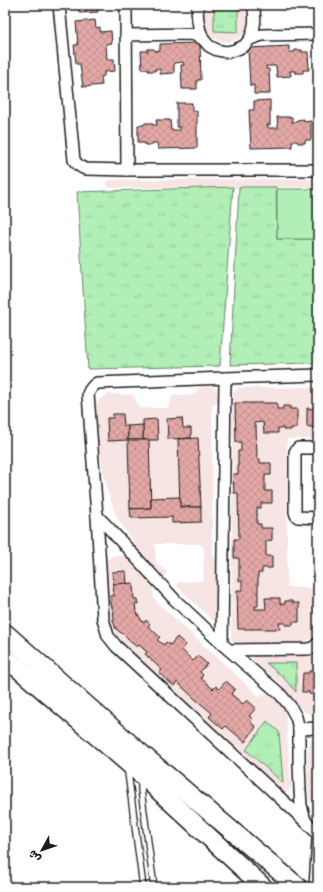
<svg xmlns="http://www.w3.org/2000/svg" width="323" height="892" viewBox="0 0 323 892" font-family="'Balsamiq Sans','Playpen Sans Arabic',sans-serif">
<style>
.built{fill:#f7e5e4}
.grass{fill:url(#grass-tufts);stroke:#668669}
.pitch{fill:#b1efb6;stroke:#668669}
.building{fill:url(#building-cross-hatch);stroke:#1c1c1c}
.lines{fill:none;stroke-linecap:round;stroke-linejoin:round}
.service-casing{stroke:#1c1c1c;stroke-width:8}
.minor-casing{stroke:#1c1c1c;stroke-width:14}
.primary-casing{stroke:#1c1c1c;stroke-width:21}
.service{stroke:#fff;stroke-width:5.5}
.minor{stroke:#fff;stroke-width:11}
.primary{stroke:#fff;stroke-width:18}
</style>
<defs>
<pattern id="grass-tufts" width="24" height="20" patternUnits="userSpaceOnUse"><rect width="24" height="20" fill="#b1efb6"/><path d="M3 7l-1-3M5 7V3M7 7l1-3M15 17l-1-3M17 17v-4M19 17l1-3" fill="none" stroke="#98cc9c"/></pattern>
<pattern id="building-cross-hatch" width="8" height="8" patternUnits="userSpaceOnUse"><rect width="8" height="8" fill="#e3a8a5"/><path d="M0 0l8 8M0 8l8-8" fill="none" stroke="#c2908d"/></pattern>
</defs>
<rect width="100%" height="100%" fill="#fff"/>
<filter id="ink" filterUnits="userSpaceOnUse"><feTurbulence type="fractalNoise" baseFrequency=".025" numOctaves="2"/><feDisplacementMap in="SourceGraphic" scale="8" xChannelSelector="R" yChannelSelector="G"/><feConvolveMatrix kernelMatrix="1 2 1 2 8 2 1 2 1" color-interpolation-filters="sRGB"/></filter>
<g filter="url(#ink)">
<!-- built -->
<g class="built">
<polygon points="206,5 246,5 250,15 249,25 245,33 238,39 229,42 219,41 211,37 205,30 202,21 203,11"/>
<polygon points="318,179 318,187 109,188 107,184 107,181 110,180"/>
<polygon points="210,386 216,388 218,394 218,402 212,406 212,555 217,560 216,616 215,620 212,620 176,585 179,582 203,581 204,549 202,545 199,544 155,544 156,563 166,571 166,574 165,577 156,569 139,550 117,518 106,487 98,442 96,405 101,398 109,394 134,395 139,408 168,408 173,395 194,395 199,387"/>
<polygon points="318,387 318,439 287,439 287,587 313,588 316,592 315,624 314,631 312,637 307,642 303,644 297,645 236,644 234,643 231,639 233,396 234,391 239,388"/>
<polygon points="117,555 124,556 129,559 150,582 153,588 154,598 159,604 261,698 264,694 267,693 280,704 284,709 286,718 291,787 289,791 286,792 282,789 119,642 114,635 110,627 108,615 106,566 107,561 109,558 112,556"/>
<polygon points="258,655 318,656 318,717 304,712 282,685 254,661 254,657"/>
<polygon points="318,737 318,819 312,809 308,793 307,756 308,748 312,740"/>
</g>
<!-- grass -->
<g class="grass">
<polygon points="214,5 238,5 238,32 214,31"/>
<polygon points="233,187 220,366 88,369 77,192"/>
<polygon points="239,187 276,187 277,239 318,239 318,363 230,365"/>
<polygon points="266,663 296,663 296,692 283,677"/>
<polygon points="267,721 279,732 283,783 246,750"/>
</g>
<!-- pitch -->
<rect class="pitch" x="277" y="189" width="41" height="50"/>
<!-- building -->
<g class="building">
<polygon points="79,5 97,5 98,12 79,13"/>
<polygon points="95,20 96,28 100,27 100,32 111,31 112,43 106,44 107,59 114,59 115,71 104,72 104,76 101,77 102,85 83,87 80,64 76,64 74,45 78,45 76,22"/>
<polygon points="200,43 201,80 197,80 197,89 182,89 181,65 184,65 183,62 174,63 174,73 160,74 160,69 155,69 155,71 148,71 148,69 142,69 141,51 148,51 147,49 154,49 155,51 160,50 160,44"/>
<polygon points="289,46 289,52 295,52 295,50 302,50 302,52 308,52 309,70 303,70 303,73 295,73 295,71 290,71 291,76 277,77 276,66 266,66 266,69 269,69 270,94 254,94 254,85 250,86 248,48"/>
<polygon points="270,100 270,125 267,125 268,128 278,128 277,117 292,117 292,122 297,122 297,120 304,119 304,122 311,121 311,140 305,140 305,143 298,143 297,141 292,141 292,147 251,148 249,110 254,110 254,101"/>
<polygon points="177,103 192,103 192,111 197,111 197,148 158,149 157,143 152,143 152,145 145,145 145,143 138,143 138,125 144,125 145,123 152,123 152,125 157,125 156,120 170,120 171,130 180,130 180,127 177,127"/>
<polygon points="235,403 277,403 277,409 283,409 283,406 290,406 290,409 297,409 297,428 291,428 291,430 283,430 283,428 278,428 278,433 264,433 263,422 254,423 254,426 256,426 257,459 260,459 260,463 271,463 271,475 265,475 265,491 272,491 272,503 261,503 261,508 257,508 257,524 261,524 261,528 272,528 272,540 266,541 266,556 272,556 272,568 262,568 262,573 258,573 258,606 255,606 255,609 266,609 265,598 280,598 280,604 285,604 285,601 292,601 293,603 299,603 299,622 293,622 293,625 285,625 285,623 279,623 280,629 238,629 237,590 242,590 242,581 239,581 239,558 234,558 234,539 239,539 238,493 234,493 233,474 238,474 238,451 241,451 241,442 236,442"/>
<polygon points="314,406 318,406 318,430 313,430 313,427 307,427 307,408 313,409"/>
<polygon points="113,414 123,414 124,426 128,426 128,440 108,441 107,418 113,418"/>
<polygon points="182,418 183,428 191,428 191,438 168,439 167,419"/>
<polygon points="157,419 158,440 143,440 143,420"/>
<polygon points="143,425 143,440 128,440 128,426"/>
<polygon points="198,438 201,507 180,507 178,439"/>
<polygon points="128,440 149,440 151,508 130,509"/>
<polygon points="180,497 180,507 201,507 201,522 172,523 172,517 131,518 130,509 151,508 151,498"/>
<polygon points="126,571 127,584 113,584 112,572"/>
<polygon points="133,583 134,599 137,599 138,604 135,604 136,611 142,621 144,623 146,620 150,624 148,626 160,637 157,640 164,645 166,642 170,645 177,637 186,645 182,650 193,661 198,656 207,664 200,672 203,675 201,678 213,689 216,686 219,689 226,681 235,689 231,694 243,704 247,700 256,708 249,716 253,719 250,722 256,727 245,742 226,726 223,729 209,717 212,713 194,698 177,682 174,686 159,673 162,670 145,654 147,652 139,645 137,647 127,639 128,638 116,629 113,620 113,619 114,619 113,608 112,608 110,596 114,596 113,584"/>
<polygon points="309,671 316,671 316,674 318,674 318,692 316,692 316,695 309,694 309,692 302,692 303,673 309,673"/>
</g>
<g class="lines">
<defs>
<g id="service">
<polyline points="129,768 128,773 143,887"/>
<polyline points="141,780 141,790 154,887"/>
</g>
<g id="minor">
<path d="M59,5L74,160C77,165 80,167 85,169L127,170H318"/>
<polyline points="126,5 127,170"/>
<path d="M198,5C196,17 198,27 203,39"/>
<polyline points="126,35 192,34 203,39 209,46 217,50 226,52 235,50 244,46 250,39 262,35 318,34"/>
<path d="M250,39C255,27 256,18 253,5"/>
<path d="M318,375L225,378L97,383C92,386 90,389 88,394L97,516L103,619L108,636L116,646L305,821L318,834"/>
<polyline points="318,448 298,448 295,452 295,512 296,515 298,517 318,518"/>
<polyline points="97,516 106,525 175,600 222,644 280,694 290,706 296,717 299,729 299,763 300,790 301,805 305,821"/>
<polyline points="222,644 225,378"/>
<polyline points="229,650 308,649 313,648 318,643"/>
<polyline points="299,729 318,728"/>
<polyline points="315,887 318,839"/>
</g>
<g id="primary">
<polyline points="5,633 137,750 298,887"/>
<polyline points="5,657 142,775 263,887"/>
</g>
</defs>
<!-- service casing -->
<use href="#service" class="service-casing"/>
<!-- minor casing -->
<use href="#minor" class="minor-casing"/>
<!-- primary casing -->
<use href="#primary" class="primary-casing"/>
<!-- service -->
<use href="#service" class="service"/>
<!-- minor -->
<use href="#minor" class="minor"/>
<!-- primary -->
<use href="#primary" class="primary"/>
</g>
</g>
<!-- margin -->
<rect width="323" height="892" fill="none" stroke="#fff" stroke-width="20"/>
<rect x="10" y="10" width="303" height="872" fill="none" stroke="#1c1c1c" stroke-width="1.5" filter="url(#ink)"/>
<!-- north arrow -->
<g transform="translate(42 850) rotate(230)" stroke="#ffffff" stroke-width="3" paint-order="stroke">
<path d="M0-3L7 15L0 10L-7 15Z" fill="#1c1c1c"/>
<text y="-6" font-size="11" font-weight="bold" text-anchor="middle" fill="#1c1c1c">ش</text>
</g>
</svg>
